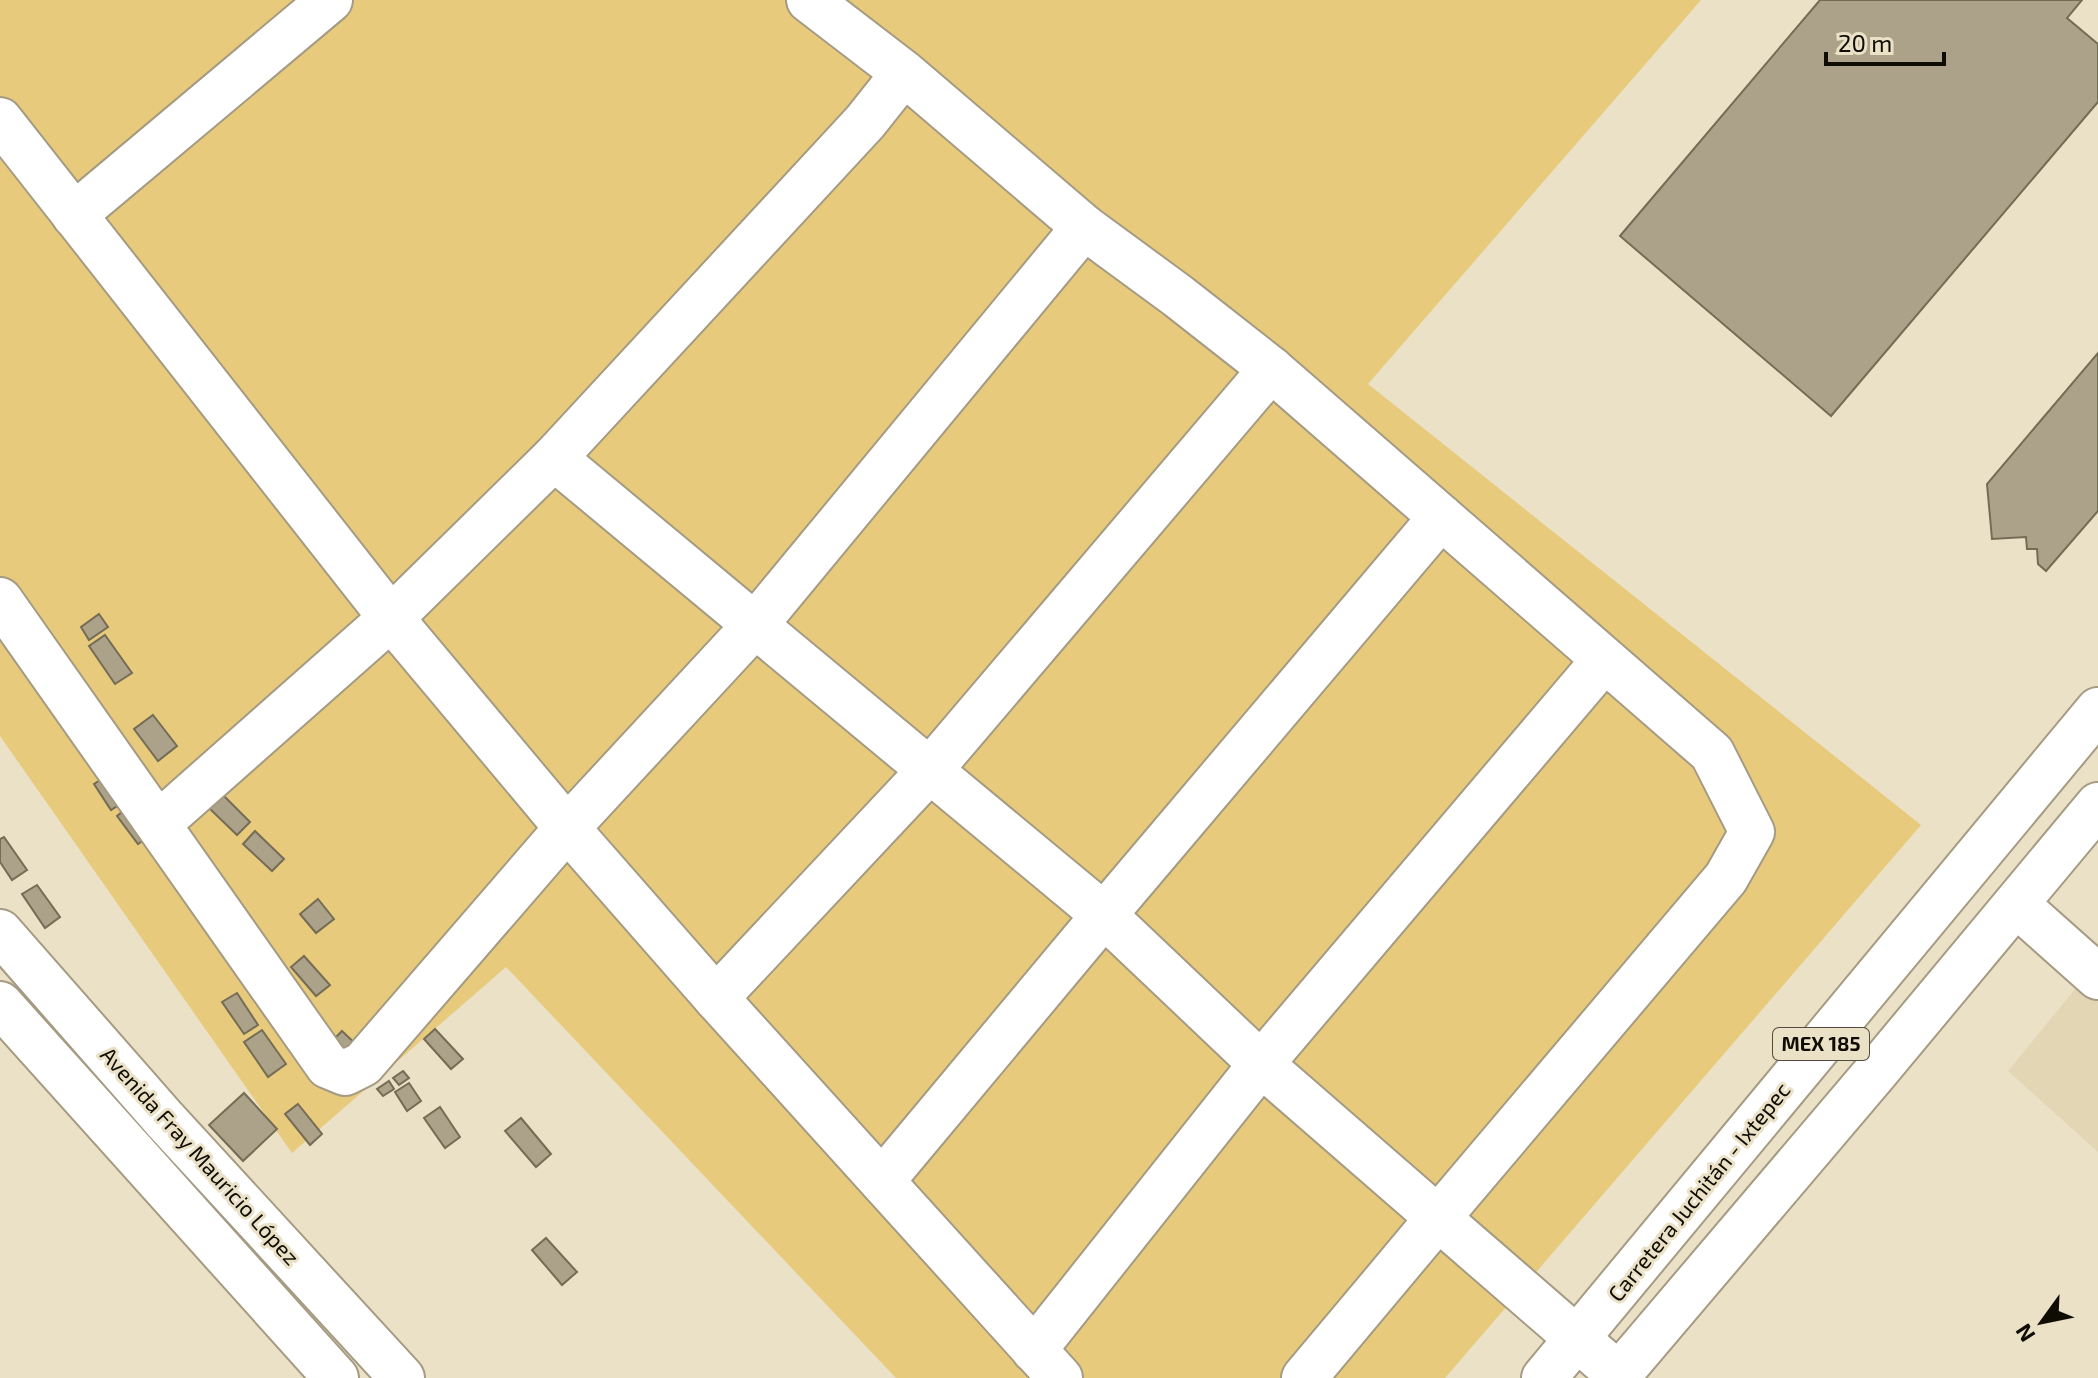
<svg xmlns="http://www.w3.org/2000/svg" width="2098" height="1378" viewBox="0 0 2098 1378" font-family="'Exo 2',sans-serif">
<style>
.built{fill:#e2d6b4}
.green{fill:#e7ca7b}
.building{fill:#aca289;stroke:#756c55;stroke-width:2}
.lines{fill:none;stroke-linecap:round;stroke-linejoin:round}
.minor-casing{stroke:#a59b83;stroke-width:48}
.major-casing{stroke:#a59b83;stroke-width:48}
.minor{stroke:#fff;stroke-width:44}
.major{stroke:#fff;stroke-width:44}
.labels{text-anchor:middle;stroke-width:6;stroke-linejoin:round;paint-order:stroke}
.shield{fill:#ebe1c7;stroke:#514c3e;stroke-width:2}
.shield-label{font-size:20px;font-weight:bold;fill:#0f0c04}
.street-label{font-size:22px;fill:#0f0c04;stroke:#ebe1c7}
</style>
<rect width="100%" height="100%" fill="#ebe1c7"/>
<!-- built -->
<polygon class="built" points="2098,961 2098,1152 2008,1071"/>
<!-- green -->
<polygon class="green" points="0,0 1701,0 1368,384 1921,825 1445,1378 896,1378 506,967 292,1153 0,736"/>
<!-- building -->
<g class="building">
<polygon points="1820,0 2082,0 2067,18 2098,44 2098,102 1831,416 1620,236"/>
<polygon points="2098,353 2098,511 2046,571 2038,564 2037,549 2027,549 2026,537 1992,539 1987,484"/>
<polygon points="99,614 108,627 89,640 81,627"/>
<polygon points="105,635 132,673 115,684 89,646"/>
<polygon points="153,715 177,746 158,761 134,729"/>
<polygon points="111,773 128,799 111,810 94,784"/>
<polygon points="222,794 250,822 237,835 209,808"/>
<polygon points="131,805 153,833 138,844 117,816"/>
<polygon points="255,831 284,859 272,871 243,844"/>
<polygon points="4,837 27,870 12,880 0,862 0,839"/>
<polygon points="37,885 60,917 45,928 22,894"/>
<polygon points="318,899 334,919 316,933 300,914"/>
<polygon points="304,956 330,985 316,996 291,967"/>
<polygon points="237,993 258,1025 244,1034 222,1002"/>
<polygon points="435,1029 463,1059 451,1069 424,1039"/>
<polygon points="262,1030 286,1064 268,1077 244,1042"/>
<polygon points="342,1031 362,1050 352,1061 331,1042"/>
<polygon points="403,1071 409,1078 399,1085 393,1078"/>
<polygon points="389,1081 394,1089 383,1096 377,1089"/>
<polygon points="409,1083 421,1101 407,1111 395,1092"/>
<polygon points="244,1093 277,1129 243,1161 209,1125"/>
<polygon points="298,1104 322,1134 310,1145 285,1114"/>
<polygon points="440,1107 460,1137 445,1148 424,1118"/>
<polygon points="521,1118 551,1154 536,1167 505,1131"/>
<polygon points="546,1238 577,1272 562,1285 532,1250"/>
</g>
<g class="lines">
<defs>
<g id="minor">
<polyline points="809,0 904,73 1084,227 1178,296 1271,369 1712,753 1752,832 1726,878 1438,1218 1261,1064 1104,915 554,458 865,122 904,73"/>
<polyline points="0,120 391,618 158,824"/>
<polyline points="74,215 330,0"/>
<polyline points="554,458 391,618 567,828 716,998 1060,1378"/>
<polyline points="0,600 328,1066 345,1073 363,1064 567,828 755,625 1084,227"/>
<polyline points="2016,904 2098,977"/>
<polyline points="0,932 165,1120 402,1378"/>
<polyline points="716,998 930,770 1271,369"/>
<polyline points="0,1004 336,1378"/>
<polyline points="882,1181 1104,915 1441,517"/>
<polyline points="1034,1350 1261,1064 1604,660"/>
<polyline points="1304,1378 1438,1218 1619,1375"/>
</g>
<g id="major">
<polyline points="1544,1378 2098,710"/>
<polyline points="1616,1378 1875,1073 2098,805"/>
</g>
</defs>
<!-- minor casing -->
<use href="#minor" class="minor-casing"/>
<!-- major casing -->
<use href="#major" class="major-casing"/>
<!-- minor -->
<use href="#minor" class="minor"/>
<!-- major -->
<use href="#major" class="major"/>
</g>
<g class="labels">
<!-- shield labels -->
<rect class="shield" x="1773" y="1028" width="96" height="32" rx="6"/>
<g class="shield-label">
<text x="1821" y="1051">MEX 185</text>
</g>
<!-- street labels -->
<g class="street-label">
<text transform="translate(200 1156) rotate(48)" y="8">Avenida Fray Mauricio López</text>
<text transform="translate(1699 1192) rotate(-51)" y="8">Carretera Juchitán - Ixtepec</text>
</g>
</g>
<!-- north arrow -->
<g transform="translate(2042 1322) rotate(237)" stroke="#ebe1c7" stroke-width="6" paint-order="stroke">
<path d="M0-6L14 30L0 20L-14 30Z" fill="#0f0c04"/>
<text y="-12" font-size="22" font-weight="bold" text-anchor="middle" fill="#0f0c04">N</text>
</g>
<!-- scale -->
<path d="M1826 52v12h118v-12" fill="none" stroke="#0f0c04" stroke-width="4"/>
<text x="1838" y="52" font-size="24" fill="#0f0c04" stroke="#ebe1c7" stroke-width="6" paint-order="stroke">20 m</text>
</svg>
